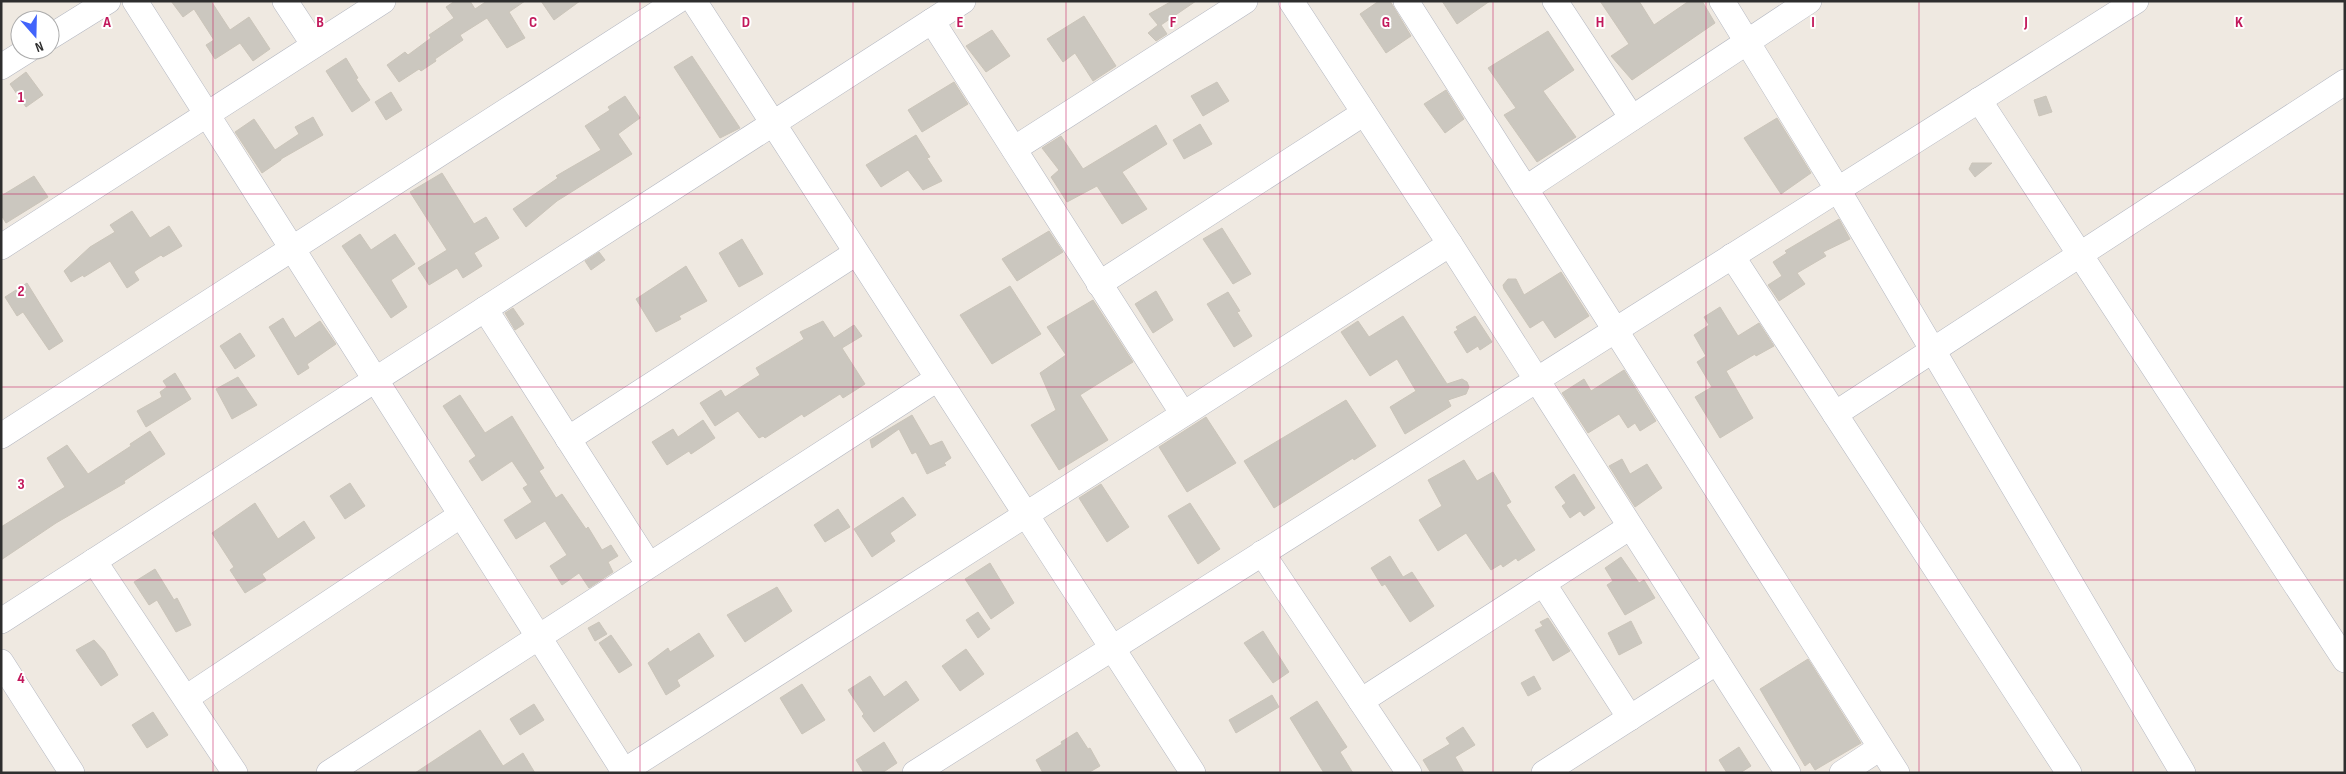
<svg xmlns="http://www.w3.org/2000/svg" width="2346" height="774" viewBox="0 0 2346 774" font-family="'Sofia Sans Condensed',sans-serif">
<style>
.building{fill:#cbc7bf;stroke:#cbc5ba}
.lines{fill:none;stroke-linecap:round;stroke-linejoin:round}
.minor-casing{stroke:#b4b7c1;stroke-width:26}
.minor{stroke:#fff;stroke-width:25}
.grid{fill:none;stroke:#c2185b;stroke-width:1;stroke-opacity:0.55}
.grid-label{font-size:16px;text-anchor:middle;font-weight:bold;fill:#c2185b;stroke:#fff;stroke-width:4;stroke-linejoin:round;paint-order:stroke}
</style>
<rect width="100%" height="100%" fill="#efe9e1"/>
<!-- building -->
<g class="building">
<polygon points="171,1 211,1 230,30 249,17 270,49 253,61 240,43 215,59 206,45 214,40 194,9 183,17"/>
<polygon points="455,1 470,1 475,9 487,1 525,1 509,12 525,38 507,48 487,18 460,35 463,40 435,59 436,61 421,71 419,69 399,82 387,65 405,52 408,55 431,38 429,35 454,18 446,7"/>
<polygon points="541,1 580,1 554,20"/>
<polygon points="1172,1 1196,1 1161,25 1167,34 1156,41 1148,33 1158,25 1149,14"/>
<polygon points="1379,1 1390,1 1411,36 1386,53 1360,14"/>
<polygon points="1442,1 1490,1 1457,24"/>
<polygon points="1600,1 1639,1 1654,25 1689,1 1702,1 1715,23 1632,80 1611,56 1629,44"/>
<polygon points="1084,16 1116,66 1093,81 1075,53 1063,62 1047,39"/>
<polygon points="992,30 1010,56 986,72 966,46"/>
<polygon points="1548,31 1574,70 1543,91 1576,137 1537,162 1504,115 1516,108 1488,68"/>
<polygon points="692,56 740,128 720,138 674,67"/>
<polygon points="346,58 358,78 356,79 370,100 352,112 326,71"/>
<polygon points="26,72 43,95 26,107 10,84"/>
<polygon points="954,82 968,104 922,132 908,110"/>
<polygon points="1217,82 1229,101 1203,116 1191,96"/>
<polygon points="1446,90 1464,119 1445,133 1424,104"/>
<polygon points="391,92 402,110 386,120 375,102"/>
<polygon points="625,96 640,118 618,134 632,154 557,201 526,227 513,209 558,178 556,176 601,150 585,126 610,110 608,107"/>
<polygon points="2046,96 2052,112 2039,116 2034,100"/>
<polygon points="313,117 323,135 281,159 281,160 262,173 235,132 254,119 275,150 299,134 295,127"/>
<polygon points="1777,118 1811,173 1781,194 1744,138"/>
<polygon points="1200,124 1212,144 1184,159 1173,140"/>
<polygon points="1156,125 1167,144 1122,172 1147,209 1122,224 1097,186 1067,202 1051,177 1059,170 1042,148 1061,136 1083,169"/>
<polygon points="916,135 930,157 927,158 942,181 923,190 908,170 881,187 866,165"/>
<polygon points="1972,163 1992,163 1975,177 1969,169"/>
<polygon points="442,173 474,224 486,217 499,238 474,253 482,266 463,278 457,268 429,285 418,268 447,250 410,192"/>
<polygon points="34,176 48,197 6,223 1,215 1,196"/>
<polygon points="132,211 150,238 169,226 182,246 163,257 161,255 138,269 134,272 139,280 127,288 110,261 84,277 83,275 71,282 64,271 90,247 115,232 110,225"/>
<polygon points="1839,219 1850,239 1823,252 1826,256 1797,273 1805,284 1779,301 1768,285 1782,276 1773,262 1787,253 1785,251"/>
<polygon points="1222,228 1251,274 1233,284 1203,239"/>
<polygon points="1049,231 1063,252 1017,281 1002,259"/>
<polygon points="360,234 371,250 395,234 415,264 391,280 407,307 391,318 342,246"/>
<polygon points="742,239 763,274 739,287 719,253"/>
<polygon points="599,252 605,260 591,270 585,261"/>
<polygon points="686,266 707,301 679,316 681,319 656,332 636,299"/>
<polygon points="1561,272 1589,316 1555,338 1543,320 1530,328 1504,289 1503,285 1508,279 1516,279 1524,295"/>
<polygon points="27,283 63,341 49,350 23,312 17,316 5,297"/>
<polygon points="1010,286 1041,334 992,364 960,315"/>
<polygon points="1156,291 1173,320 1153,333 1135,304"/>
<polygon points="1228,292 1240,311 1237,312 1252,336 1234,347 1207,304"/>
<polygon points="1093,300 1133,362 1080,395 1108,440 1059,470 1031,425 1056,410 1040,373 1066,355 1047,327"/>
<polygon points="1720,307 1738,336 1759,323 1774,346 1756,356 1755,354 1726,371 1753,418 1720,438 1695,397 1712,387 1697,362 1706,356 1694,335 1709,325 1704,317"/>
<polygon points="513,308 524,324 515,330 505,313"/>
<polygon points="1403,316 1447,384 1462,379 1467,382 1469,387 1466,394 1448,400 1451,406 1405,434 1390,407 1416,391 1397,359 1370,376 1341,332 1358,321 1369,337"/>
<polygon points="1475,316 1492,342 1480,350 1478,346 1467,353 1454,332 1458,330 1456,327"/>
<polygon points="283,318 295,338 320,321 336,344 307,364 309,368 298,375 269,327"/>
<polygon points="823,321 834,338 854,325 862,336 842,348 865,384 843,398 840,394 804,417 802,414 765,438 763,436 759,438 738,411 715,426 700,403 721,390 725,397 760,375 756,368 804,339 800,332"/>
<polygon points="240,333 255,356 235,369 220,346"/>
<polygon points="1624,370 1656,421 1640,431 1635,423 1628,428 1619,414 1588,433 1562,393 1584,379 1591,391"/>
<polygon points="175,373 191,399 146,427 137,411 162,397 160,392 167,387 163,381"/>
<polygon points="238,377 257,405 232,419 216,389"/>
<polygon points="460,395 485,433 512,416 544,468 539,471 556,498 562,494 586,529 588,527 602,550 611,545 618,556 608,562 613,572 589,588 579,573 562,585 550,566 567,555 545,521 516,539 504,520 532,502 523,488 528,485 512,461 482,481 469,461 476,456 443,406"/>
<polygon points="1346,400 1376,446 1354,460 1353,458 1274,508 1244,461"/>
<polygon points="912,415 930,446 942,441 951,458 944,463 946,465 927,474 916,452 912,454 899,429 872,448 870,440"/>
<polygon points="1206,417 1236,463 1187,492 1159,447"/>
<polygon points="703,420 715,438 691,454 689,451 667,465 652,442 673,429 678,437"/>
<polygon points="150,431 165,454 124,481 125,483 56,523 1,560 1,527 65,487 47,458 67,445 88,474 131,446 130,444"/>
<polygon points="1622,459 1630,474 1647,464 1662,488 1635,507 1609,466"/>
<polygon points="1464,460 1477,481 1493,472 1511,502 1506,505 1535,550 1518,561 1516,558 1503,567 1501,564 1491,570 1466,533 1438,551 1419,520 1442,506 1428,480"/>
<polygon points="1574,474 1595,508 1584,516 1580,511 1570,518 1562,506 1566,503 1555,487"/>
<polygon points="350,483 365,506 345,519 330,496"/>
<polygon points="1101,484 1129,527 1107,542 1079,498"/>
<polygon points="903,497 916,515 890,533 895,541 872,557 854,529"/>
<polygon points="255,503 278,539 304,521 315,538 262,574 266,580 245,593 230,570 234,567 212,533"/>
<polygon points="1190,503 1220,549 1198,564 1168,516"/>
<polygon points="838,509 850,527 825,542 814,525"/>
<polygon points="1390,556 1403,577 1412,572 1434,606 1410,622 1385,584 1382,586 1371,568"/>
<polygon points="1621,557 1639,583 1644,580 1655,598 1625,615 1607,585 1613,581 1605,568"/>
<polygon points="990,563 1014,603 991,619 965,579"/>
<polygon points="155,569 174,600 177,598 191,625 176,632 157,600 149,605 134,582"/>
<polygon points="777,587 792,611 745,642 727,615"/>
<polygon points="978,612 990,629 978,638 966,620"/>
<polygon points="1548,618 1570,651 1553,661 1535,630 1543,626 1540,622"/>
<polygon points="1631,621 1642,643 1619,655 1608,633"/>
<polygon points="599,622 607,634 595,641 588,628"/>
<polygon points="1263,631 1289,672 1273,683 1244,643"/>
<polygon points="699,633 714,656 677,680 680,686 666,695 648,663 668,648 670,652"/>
<polygon points="611,635 632,665 619,673 599,643"/>
<polygon points="94,640 104,651 118,675 101,686 76,650"/>
<polygon points="966,649 984,674 960,691 942,666"/>
<polygon points="1808,659 1861,743 1815,770 1810,762 1805,766 1760,689"/>
<polygon points="870,676 884,697 906,681 919,700 874,732 862,716 864,714 848,690"/>
<polygon points="1534,676 1541,689 1528,696 1521,683"/>
<polygon points="802,684 825,720 802,734 780,698"/>
<polygon points="1272,695 1279,707 1236,733 1229,720"/>
<polygon points="1317,701 1347,747 1340,752 1353,773 1324,773 1290,718"/>
<polygon points="534,704 544,720 520,735 510,719"/>
<polygon points="153,712 168,735 147,748 132,725"/>
<polygon points="1463,727 1475,745 1455,757 1464,773 1431,773 1423,760 1450,744 1446,738"/>
<polygon points="480,730 503,766 523,753 535,773 415,773"/>
<polygon points="1077,732 1088,749 1090,748 1100,766 1088,773 1043,773 1036,760 1062,744 1061,742"/>
<polygon points="884,742 897,763 882,773 864,773 856,760"/>
<polygon points="1739,747 1751,766 1740,773 1727,773 1719,760"/>
</g>
<g class="lines">
<defs>
<g id="minor">
<polyline points="135,1 625,773"/>
<polyline points="285,1 314,45"/>
<polyline points="694,1 1193,773"/>
<polyline points="1291,1 1450,244 1788,773"/>
<polyline points="1406,1 1897,773"/>
<polyline points="1555,1 1632,118"/>
<polyline points="1722,1 1838,190 2183,773"/>
<polyline points="932,21 1183,414"/>
<polyline points="50,37 108,1"/>
<polyline points="1,67 28,50"/>
<polyline points="1979,100 2345,660"/>
<polyline points="1014,149 1245,1"/>
<polyline points="1525,189 1809,1"/>
<polyline points="1,247 383,1"/>
<polyline points="1732,256 2069,773"/>
<polyline points="1099,284 1364,113"/>
<polyline points="485,309 649,565"/>
<polyline points="1835,414 2345,82"/>
<polyline points="1,436 677,1"/>
<polyline points="568,439 856,253"/>
<polyline points="1262,553 1409,773"/>
<polyline points="94,561 235,773"/>
<polyline points="1543,583 1630,718"/>
<polyline points="1,621 963,1"/>
<polyline points="1,662 72,773"/>
<polyline points="186,698 461,515"/>
<polyline points="1361,701 1630,527"/>
<polyline points="329,773 937,379"/>
<polyline points="621,773 1450,244"/>
<polyline points="915,773 2136,1"/>
<polyline points="1544,773 1717,662"/>
<polyline points="1842,773 1880,748"/>
</g>
</defs>
<!-- minor casing -->
<use href="#minor" class="minor-casing"/>
<!-- minor -->
<use href="#minor" class="minor"/>
</g>
<!-- grid -->
<path class="grid" d="M213,1V773M427,1V773M640,1V773M853,1V773M1066,1V773M1280,1V773M1493,1V773M1706,1V773M1919,1V773M2133,1V773M1,194H2345M1,387H2345M1,580H2345"/>
<g class="grid-label">
<text x="107" y="27">A</text>
<text x="320" y="27">B</text>
<text x="533" y="27">C</text>
<text x="746" y="27">D</text>
<text x="960" y="27">E</text>
<text x="1173" y="27">F</text>
<text x="1386" y="27">G</text>
<text x="1600" y="27">H</text>
<text x="1813" y="27">I</text>
<text x="2026" y="27">J</text>
<text x="2239" y="27">K</text>
<text x="21" y="102">1</text>
<text x="21" y="296">2</text>
<text x="21" y="489">3</text>
<text x="21" y="683">4</text>
</g>
<!-- border -->
<rect width="2346" height="774" fill="none" stroke="#2e2e2e" stroke-width="5"/>
<!-- north arrow -->
<g transform="translate(35 35) rotate(160)"><circle r="24" fill="#ffffff" stroke="#ababab"/>
<path d="M0-4L9 19L0 12L-9 19Z" fill="#4264fb"/>
<text y="-8" font-size="14" font-weight="bold" text-anchor="middle" fill="#2e2e2e">N</text>
</g>
</svg>
